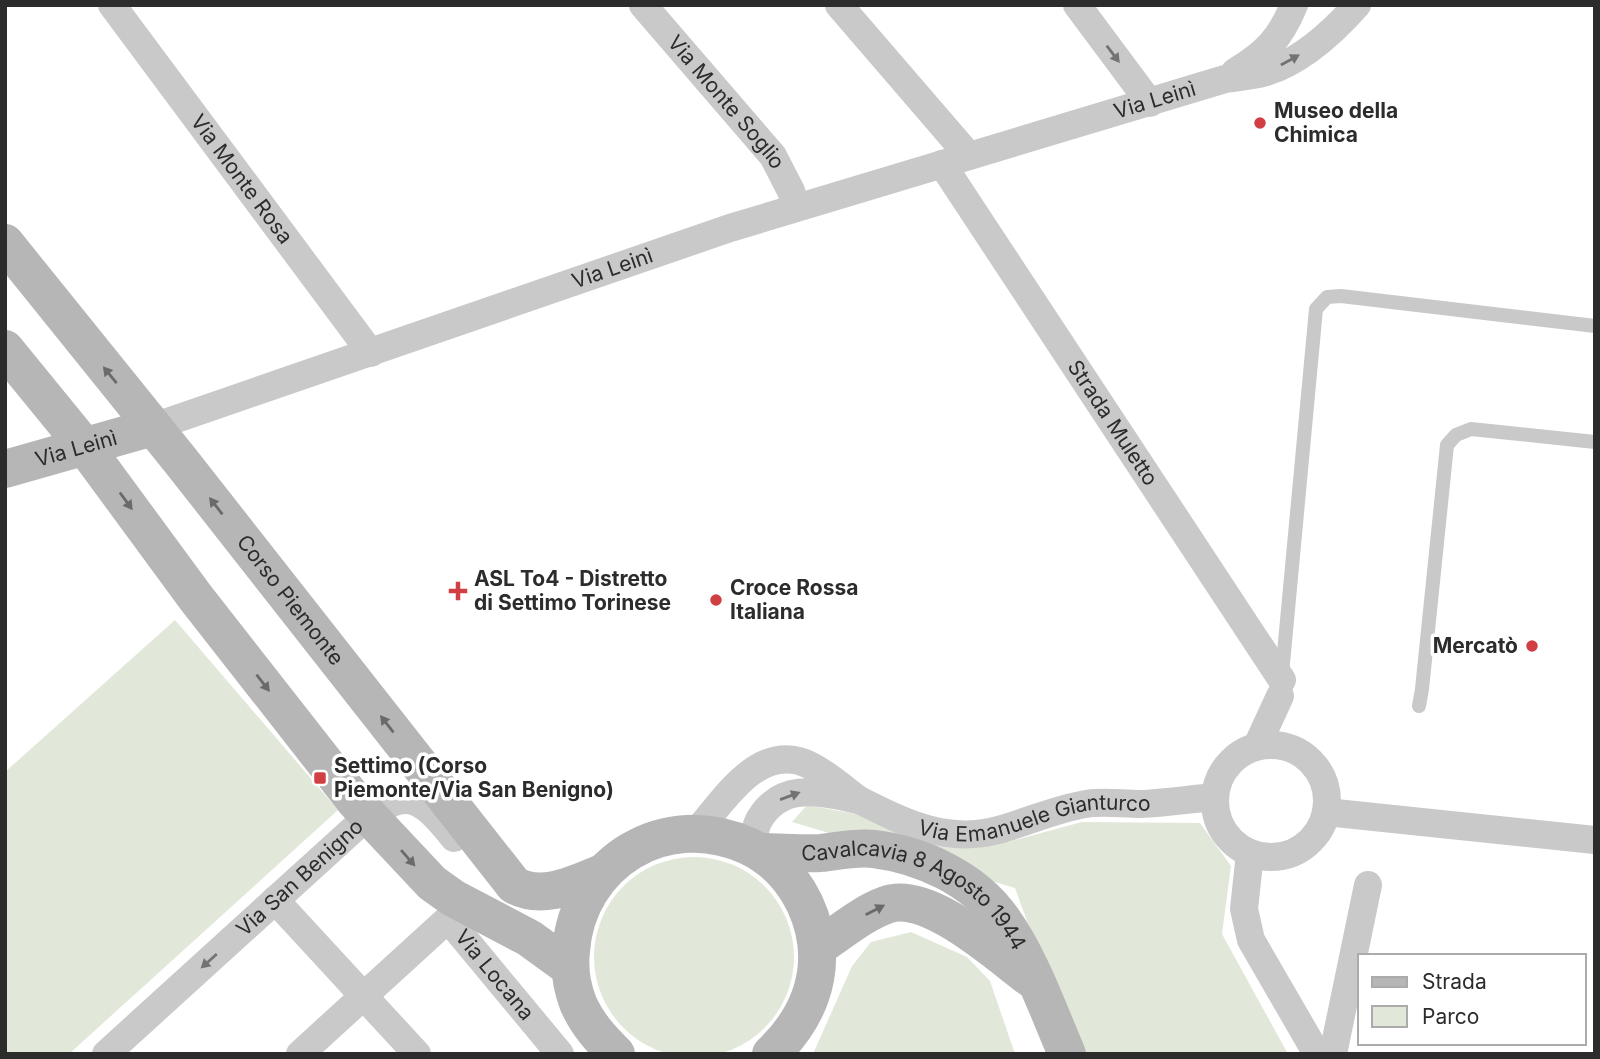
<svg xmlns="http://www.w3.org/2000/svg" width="1600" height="1059" viewBox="0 0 1600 1059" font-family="Inter,sans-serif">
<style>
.green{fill:#e1e8da}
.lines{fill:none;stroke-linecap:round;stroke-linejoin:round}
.lane{stroke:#c9c9c9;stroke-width:14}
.street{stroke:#c9c9c9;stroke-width:28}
.secondary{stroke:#b6b6b6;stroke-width:38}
.oneway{fill:#737373}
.oneway2{fill:#6a6a6a}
.poi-dot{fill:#d13f45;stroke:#fff;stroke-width:2.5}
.labels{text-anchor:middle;stroke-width:7;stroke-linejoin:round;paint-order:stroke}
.street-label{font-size:21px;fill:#2c2c2c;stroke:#fff}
.poi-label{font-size:21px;font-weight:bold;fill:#2c2c2c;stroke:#fff;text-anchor:start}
</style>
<rect width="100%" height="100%" fill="#fff"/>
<!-- green -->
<g class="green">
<polygon points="175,620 338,810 69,1054 5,1054 5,772"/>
<polygon points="807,805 1008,842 1082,822 1200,823 1231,866 1222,934 1288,1054 1075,1054 1015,888 792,822"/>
<circle cx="694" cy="957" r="100"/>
<polygon points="911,932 967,957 990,981 1015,1054 813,1054 852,966 871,942"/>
</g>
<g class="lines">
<!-- lane -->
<g class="lane">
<polyline points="1282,674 1316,309 1327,297 1341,296 1595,326"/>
<polyline points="1419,706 1422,689 1447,445 1456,435 1471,429 1595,442"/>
</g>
<!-- street -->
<g class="street">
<path id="s1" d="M112,5L371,353"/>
<path id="s2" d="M643,5L773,156L791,191L796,207"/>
<polyline points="839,5 969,156"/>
<polyline points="1077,5 1150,103"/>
<path d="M1235,72C1266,53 1280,39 1294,5"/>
<path id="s3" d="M942,164L1282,680"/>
<path id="s4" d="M153,427L730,228L1225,79C1238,77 1251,76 1263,73C1300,63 1333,32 1357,5"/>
<circle cx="1271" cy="801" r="56"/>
<polyline points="1257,746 1280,696"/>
<path id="s5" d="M859,800C905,823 946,844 998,830C1028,822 1055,809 1086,804C1103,801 1122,804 1140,804C1165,803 1190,799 1215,797"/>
<polyline points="1326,812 1595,840"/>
<path d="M696,832C722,804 753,749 799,761C818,766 843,788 859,800C823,793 782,780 759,820C755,828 753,839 750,847"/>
<polyline points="1250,853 1244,909 1251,940 1317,1054"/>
<polyline points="275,900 417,1054"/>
<path id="s6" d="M106,1054L358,825C405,787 418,793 454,838"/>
<path id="s7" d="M300,1054L448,919L560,1054"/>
<polyline points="1333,1054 1368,885"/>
</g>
<!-- secondary -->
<g class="secondary">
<path id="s8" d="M5,243L180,460L514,885C542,901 575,884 602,873"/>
<polyline points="5,349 85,447 196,598 355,801 432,883 453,898 529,938 569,967"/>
<path id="s9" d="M5,469L153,427"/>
<path id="s10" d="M762,852C781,852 801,854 821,853C838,851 856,847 874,849C922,855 974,879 1002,919C1030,958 1048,1010 1067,1054"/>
<path d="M818,947C840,933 861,914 886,905C927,889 999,955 1030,978"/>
<path d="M616,1054C601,1039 587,1024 578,1003C572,987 569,968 571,951C577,862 666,808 748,846C782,862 805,893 814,930C825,978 806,1021 771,1054"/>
</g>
</g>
<!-- one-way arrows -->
<defs><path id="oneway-solid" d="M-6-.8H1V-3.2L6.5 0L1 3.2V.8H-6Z" transform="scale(1.75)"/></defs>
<g class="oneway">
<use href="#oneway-solid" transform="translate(1113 54) rotate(53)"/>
<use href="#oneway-solid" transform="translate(1290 60) rotate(-29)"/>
<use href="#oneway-solid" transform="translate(790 796) rotate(-20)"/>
<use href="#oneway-solid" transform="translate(209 961) rotate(138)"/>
</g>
<g class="oneway2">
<use href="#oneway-solid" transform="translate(110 375) rotate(-129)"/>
<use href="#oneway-solid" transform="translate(126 501) rotate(54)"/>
<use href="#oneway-solid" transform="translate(216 506) rotate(-128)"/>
<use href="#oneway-solid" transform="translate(263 683) rotate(52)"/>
<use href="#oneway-solid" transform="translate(387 724) rotate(-128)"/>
<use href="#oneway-solid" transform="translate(408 858) rotate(49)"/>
<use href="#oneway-solid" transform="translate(875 910) rotate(-27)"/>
</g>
<!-- markers -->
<g class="poi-dot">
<circle cx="1260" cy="123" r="7"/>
<path d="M454.5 580.5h7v7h7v7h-7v7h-7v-7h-7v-7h7z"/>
<circle cx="716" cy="600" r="7"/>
<circle cx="1532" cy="646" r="7"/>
<rect x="313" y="771" width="14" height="14" rx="3.5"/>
</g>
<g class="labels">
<!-- street labels -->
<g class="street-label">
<text dy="7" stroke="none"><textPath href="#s4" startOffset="1054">Via Leinì</textPath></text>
<text dy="7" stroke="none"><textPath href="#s2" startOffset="128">Via Monte Soglio</textPath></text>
<text dy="7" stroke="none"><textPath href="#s1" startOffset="217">Via Monte Rosa</textPath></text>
<text dy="7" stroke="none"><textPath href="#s4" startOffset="486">Via Leinì</textPath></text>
<text dy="7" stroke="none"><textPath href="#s3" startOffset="310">Strada Muletto</textPath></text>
<text dy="7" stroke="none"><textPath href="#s9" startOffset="74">Via Leinì</textPath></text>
<text dy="7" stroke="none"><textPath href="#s8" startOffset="457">Corso Piemonte</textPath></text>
<text dy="7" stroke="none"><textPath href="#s5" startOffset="184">Via Emanuele Gianturco</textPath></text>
<text dy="7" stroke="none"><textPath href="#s6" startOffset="262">Via San Benigno</textPath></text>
<text dy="7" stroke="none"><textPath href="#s10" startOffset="168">Cavalcavia 8 Agosto 1944</textPath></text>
<text dy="7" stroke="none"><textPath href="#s7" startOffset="273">Via Locana</textPath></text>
</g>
<!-- poi labels -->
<g class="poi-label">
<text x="1274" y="118">Museo della<tspan x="1274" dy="24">Chimica</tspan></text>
<text x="474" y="586">ASL To4 - Distretto<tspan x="474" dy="24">di Settimo Torinese</tspan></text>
<text x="730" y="595">Croce Rossa<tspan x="730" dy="24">Italiana</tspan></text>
<text x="1518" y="653" text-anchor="end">Mercatò</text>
<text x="334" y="773">Settimo (Corso<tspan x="334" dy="24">Piemonte/Via San Benigno)</tspan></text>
</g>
</g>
<!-- border -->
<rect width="1600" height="1059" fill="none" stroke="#2c2c2c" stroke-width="14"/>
<!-- legend -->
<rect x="1358" y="954" width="228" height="91" fill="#ffffff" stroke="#ababab" stroke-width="2"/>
<rect x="1372" y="977" width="35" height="10" fill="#b6b6b6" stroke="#ababab" stroke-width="2"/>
<text x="1422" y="989" font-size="21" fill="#2c2c2c">Strada</text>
<rect x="1372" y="1006" width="35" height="21" fill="#e1e8da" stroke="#ababab" stroke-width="2"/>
<text x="1422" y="1024" font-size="21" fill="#2c2c2c">Parco</text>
</svg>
